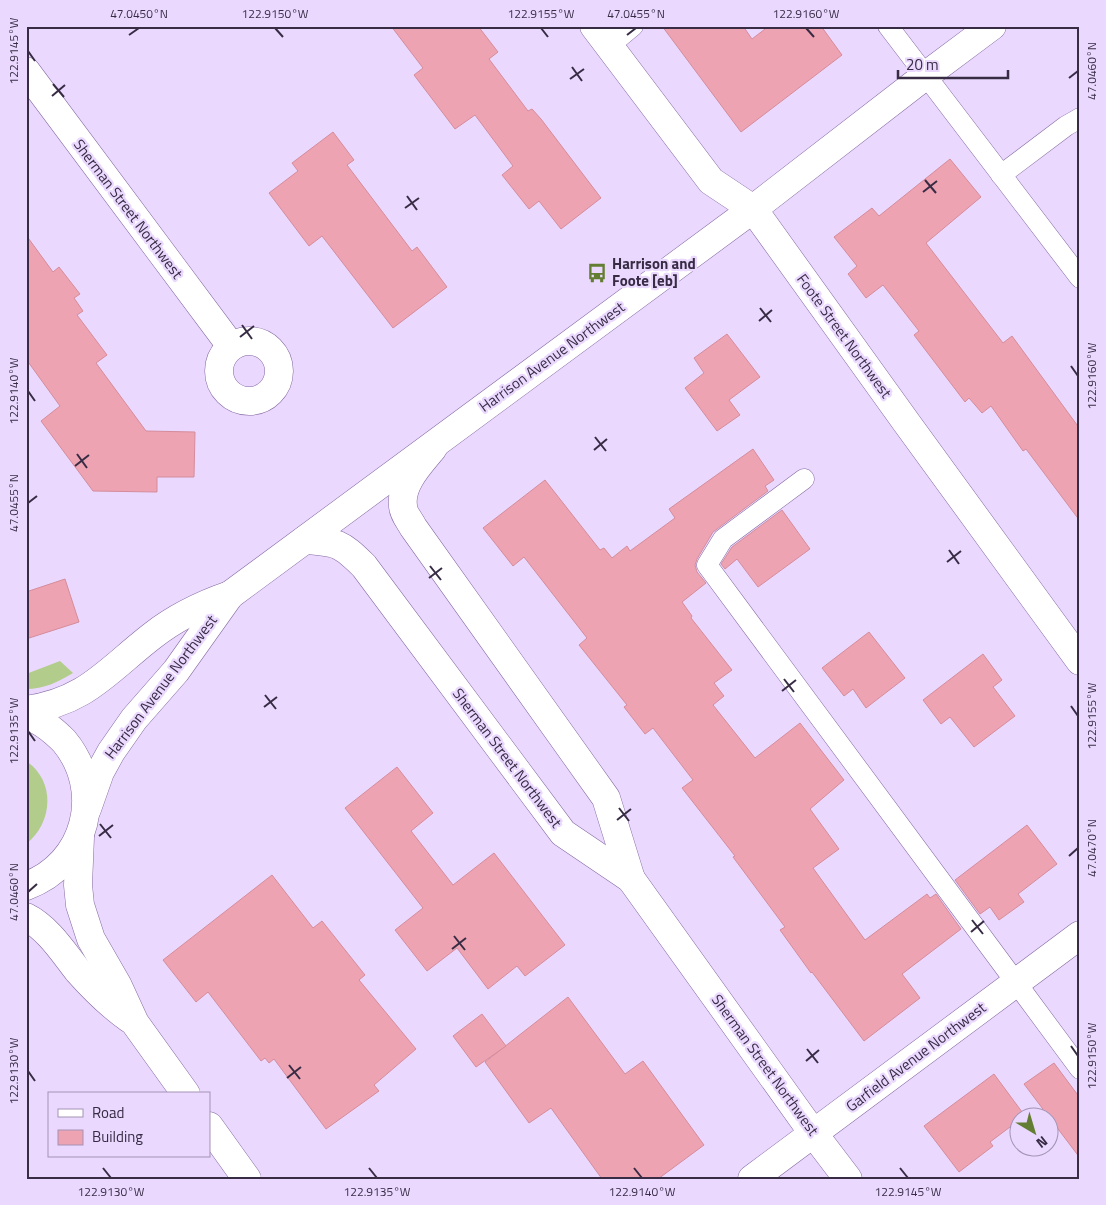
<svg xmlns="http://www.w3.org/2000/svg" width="1106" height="1205" viewBox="0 0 1106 1205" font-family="'Titillium Web',sans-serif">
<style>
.green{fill:#b2cd8b}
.building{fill:#eea3b2;stroke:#d58c9b}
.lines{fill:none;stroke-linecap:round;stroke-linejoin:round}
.lane-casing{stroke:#866aa2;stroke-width:21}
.street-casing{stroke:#866aa2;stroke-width:29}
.secondary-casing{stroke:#866aa2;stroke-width:29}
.primary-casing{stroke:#866aa2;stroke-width:29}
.lane{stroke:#fff;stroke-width:20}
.street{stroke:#fff;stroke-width:28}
.secondary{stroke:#fff;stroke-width:28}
.primary{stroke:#fff;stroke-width:28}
.ticks{fill:none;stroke:#382c45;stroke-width:2}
.labels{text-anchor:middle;stroke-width:4.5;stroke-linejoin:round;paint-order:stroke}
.street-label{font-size:15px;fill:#382c45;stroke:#ead8fe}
.poi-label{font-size:15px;font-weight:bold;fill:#382c45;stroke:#ead8fe;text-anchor:start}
.neatline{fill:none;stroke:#382c45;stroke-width:2}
.ticks-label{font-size:12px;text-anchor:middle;fill:#382c45}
</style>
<rect width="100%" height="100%" fill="#ead8fe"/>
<!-- green -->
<g class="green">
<path d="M60,661L73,673C58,682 44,689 26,689V674Z"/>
<path d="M26,761C56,781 53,823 26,844Z"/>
</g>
<!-- building -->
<g class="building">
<polygon points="391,26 478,26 498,52 489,59 528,111 532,109 541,119 601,198 561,229 539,201 529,209 502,175 513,166 475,115 455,129 414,75 423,68"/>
<polygon points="662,26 743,26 752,39 769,26 821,26 842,55 741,132"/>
<polygon points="333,132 354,160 347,165 412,251 417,247 447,287 393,328 322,236 309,246 269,193 298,171 292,163"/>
<polygon points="950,159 981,197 926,243 1003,343 1012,336 1080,429 1080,521 1026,449 1023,451 991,406 982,413 969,398 965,402 914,335 919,331 883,285 866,298 848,274 857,266 834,237 872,208 879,216"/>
<polygon points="26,235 53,272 59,267 80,294 74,298 83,311 77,315 107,355 96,363 146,431 195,432 194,477 157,477 157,492 93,491 41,421 60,406 26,359"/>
<polygon points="727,334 760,377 729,400 740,415 717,431 685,388 704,373 694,358"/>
<polygon points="753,449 774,480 765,486 768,491 713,532 697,559 695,565 697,572 706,583 682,602 692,616 691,618 732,670 714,683 724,696 713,705 755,758 800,723 844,780 810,809 839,849 813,868 865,940 927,894 930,898 936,894 961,929 902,974 920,998 864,1041 812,972 811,973 780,930 785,927 733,857 735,856 682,788 693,780 653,728 645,734 624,707 627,705 579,645 587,638 524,557 513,566 483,528 545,480 600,550 604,548 612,558 627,546 630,551 675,518 669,509"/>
<polygon points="782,510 810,549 758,587 737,559 725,569 721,564 732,547"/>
<polygon points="65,579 79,622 26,639 26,592"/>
<polygon points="869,632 905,678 866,708 853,689 844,696 822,668"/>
<polygon points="983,654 1002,680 993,687 1015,716 974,747 950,717 941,724 923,700"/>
<polygon points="397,767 433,813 411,831 453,885 494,853 565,945 525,976 517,966 488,989 457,948 427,971 395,930 423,908 345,808"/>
<polygon points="1027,825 1057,864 1018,894 1024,902 999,920 990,907 980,914 955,880"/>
<polygon points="272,875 313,928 322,921 365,975 359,980 416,1049 374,1085 379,1091 326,1129 274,1059 269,1063 265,1058 261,1061 208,992 196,1002 163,960"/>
<polygon points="568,997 625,1074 643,1061 704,1145 658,1179 602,1179 551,1108 529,1123 485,1062"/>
<polygon points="482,1014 506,1046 476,1067 453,1036"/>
<polygon points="1054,1063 1080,1098 1080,1158 1024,1084"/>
<polygon points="994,1074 1025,1116 1018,1118 1018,1121 990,1142 993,1146 959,1172 924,1126"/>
</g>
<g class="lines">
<defs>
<g id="lane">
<polyline points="888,26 1080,278"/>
<polyline points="609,46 633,26"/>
<polyline points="1001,175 1066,126 1080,118"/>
<polyline points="804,479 723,539 707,565 1080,1069"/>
</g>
<g id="street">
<polyline points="594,26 711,181 753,209 906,422 1080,661"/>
<polyline points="26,71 231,346"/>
<circle cx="249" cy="371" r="30"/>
<path d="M433,448C420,464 400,484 403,506C403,513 410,521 413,527L606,798L631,879"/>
<path d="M305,540C337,542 341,543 364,566L563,833L631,879L813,1133L848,1179"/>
<polyline points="752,1179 1080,935"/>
</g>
<g id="secondary">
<polyline points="80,837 78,885 80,905 91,939 118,986 135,1023 186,1094"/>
<path d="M26,917C48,928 63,952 78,971C94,989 110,1005 130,1019"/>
<polyline points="209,1126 247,1179"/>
</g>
<g id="primary">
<path d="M26,710C86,702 108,670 152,636C176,617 201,605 230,595"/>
<path d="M26,716C40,719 54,731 64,741C105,790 87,864 26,886"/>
<polyline points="87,809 100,772 111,752 134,719 176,671 230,595 753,209 925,76 992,26"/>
</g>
</defs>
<!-- lane casing -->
<use href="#lane" class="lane-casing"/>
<!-- street casing -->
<use href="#street" class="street-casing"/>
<!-- secondary casing -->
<use href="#secondary" class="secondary-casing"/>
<!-- primary casing -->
<use href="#primary" class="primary-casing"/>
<!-- lane -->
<use href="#lane" class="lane"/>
<!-- street -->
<use href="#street" class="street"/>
<!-- secondary -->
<use href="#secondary" class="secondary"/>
<!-- primary -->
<use href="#primary" class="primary"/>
</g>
<!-- ticks -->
<path class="ticks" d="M275,28L283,37M541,28L548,37M806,28L814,37M129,35L139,28M627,35L636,28M28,51L35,61M572,67L582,81M1069,78L1078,71M570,79L584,69M53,84L64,97M52,96L65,85M925,180L936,193M923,192L937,181M407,196L417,210M405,208L419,198M760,308L771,322M759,321L772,310M242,325L252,339M240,337L254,326M1071,366L1078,376M28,391L35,401M595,437L606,451M594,450L607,439M77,454L87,468M75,466L89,455M28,503L37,496M949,550L959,564M947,562L961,551M430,566L441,580M429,578L442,568M784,679L794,692M782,691L796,680M265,695L276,709M1071,706L1078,716M264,707L277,697M28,731L35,741M619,808L629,821M617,820L631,809M100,824L111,838M99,836L113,825M1069,856L1078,848M28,892L37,884M972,920L983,934M971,932L984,921M454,936L465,950M452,949L466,938M1071,1046L1078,1056M807,1049L818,1063M806,1061L819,1050M289,1065L300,1079M28,1071L35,1081M287,1078L301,1067M103,1168L111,1178M369,1168L377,1178M634,1168L642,1178M900,1168L908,1178"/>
<!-- icons -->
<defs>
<symbol id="bus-bare" viewBox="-9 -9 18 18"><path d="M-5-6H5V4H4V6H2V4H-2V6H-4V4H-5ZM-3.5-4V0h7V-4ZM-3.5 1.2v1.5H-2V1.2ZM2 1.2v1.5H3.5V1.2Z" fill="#637e32" stroke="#ead8fe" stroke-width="2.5" paint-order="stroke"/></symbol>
</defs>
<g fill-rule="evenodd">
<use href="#bus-bare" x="583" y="259" width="28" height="28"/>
</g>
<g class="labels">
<!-- street labels -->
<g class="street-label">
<text transform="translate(128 209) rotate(53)" y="5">Sherman Street Northwest</text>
<text transform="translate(844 336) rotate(54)" y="5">Foote Street Northwest</text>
<text transform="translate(552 357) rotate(-36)" y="5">Harrison Avenue Northwest</text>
<text transform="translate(161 687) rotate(-53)" y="5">Harrison Avenue Northwest</text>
<text transform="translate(507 758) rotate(53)" y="5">Sherman Street Northwest</text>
<text transform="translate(916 1057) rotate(-37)" y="5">Garfield Avenue Northwest</text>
<text transform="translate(765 1065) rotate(54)" y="5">Sherman Street Northwest</text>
</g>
<!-- poi labels -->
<g class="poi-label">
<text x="612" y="269">Harrison and<tspan x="612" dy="17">Foote [eb]</tspan></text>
</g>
</g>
<!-- border -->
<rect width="1106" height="1205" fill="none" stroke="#ead8fe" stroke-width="55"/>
<!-- legend -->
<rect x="48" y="1092" width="162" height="65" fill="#ead8fe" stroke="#a393b4"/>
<rect x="58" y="1109" width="25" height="8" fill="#ffffff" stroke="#a393b4"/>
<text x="92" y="1118" font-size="15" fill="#382c45">Road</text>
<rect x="58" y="1130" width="25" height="15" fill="#eea3b2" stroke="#a393b4"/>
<text x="92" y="1142" font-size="15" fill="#382c45">Building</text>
<!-- north arrow -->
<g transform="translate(1034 1132) rotate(142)"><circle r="24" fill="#ead8fe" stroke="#a393b4"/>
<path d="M0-4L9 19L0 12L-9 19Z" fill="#637e32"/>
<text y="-8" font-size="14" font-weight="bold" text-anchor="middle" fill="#382c45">N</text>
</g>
<!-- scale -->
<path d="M898 70v8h110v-8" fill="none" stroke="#382c45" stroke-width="2.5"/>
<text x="906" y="70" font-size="15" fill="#382c45" stroke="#ead8fe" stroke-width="4" paint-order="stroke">20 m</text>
<rect x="28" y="28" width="1050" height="1150" class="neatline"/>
<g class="ticks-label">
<text x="139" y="18">47.0450°N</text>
<text x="275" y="18">122.9150°W</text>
<text x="541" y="18">122.9155°W</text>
<text x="636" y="18">47.0455°N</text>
<text x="806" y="18">122.9160°W</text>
<text transform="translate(14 51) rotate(-90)" y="4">122.9145°W</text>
<text transform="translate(1092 71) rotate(-90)" y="4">47.0460°N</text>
<text transform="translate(1092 376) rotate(-90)" y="4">122.9160°W</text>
<text transform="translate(14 391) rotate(-90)" y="4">122.9140°W</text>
<text transform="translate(14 503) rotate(-90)" y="4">47.0455°N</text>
<text transform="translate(1092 716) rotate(-90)" y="4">122.9155°W</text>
<text transform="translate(14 731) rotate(-90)" y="4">122.9135°W</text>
<text transform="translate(1092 848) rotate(-90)" y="4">47.0470°N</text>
<text transform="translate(14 892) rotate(-90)" y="4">47.0460°N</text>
<text transform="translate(1092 1056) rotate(-90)" y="4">122.9150°W</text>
<text transform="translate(14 1071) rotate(-90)" y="4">122.9130°W</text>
<text x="111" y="1196">122.9130°W</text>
<text x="377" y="1196">122.9135°W</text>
<text x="642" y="1196">122.9140°W</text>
<text x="908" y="1196">122.9145°W</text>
</g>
</svg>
